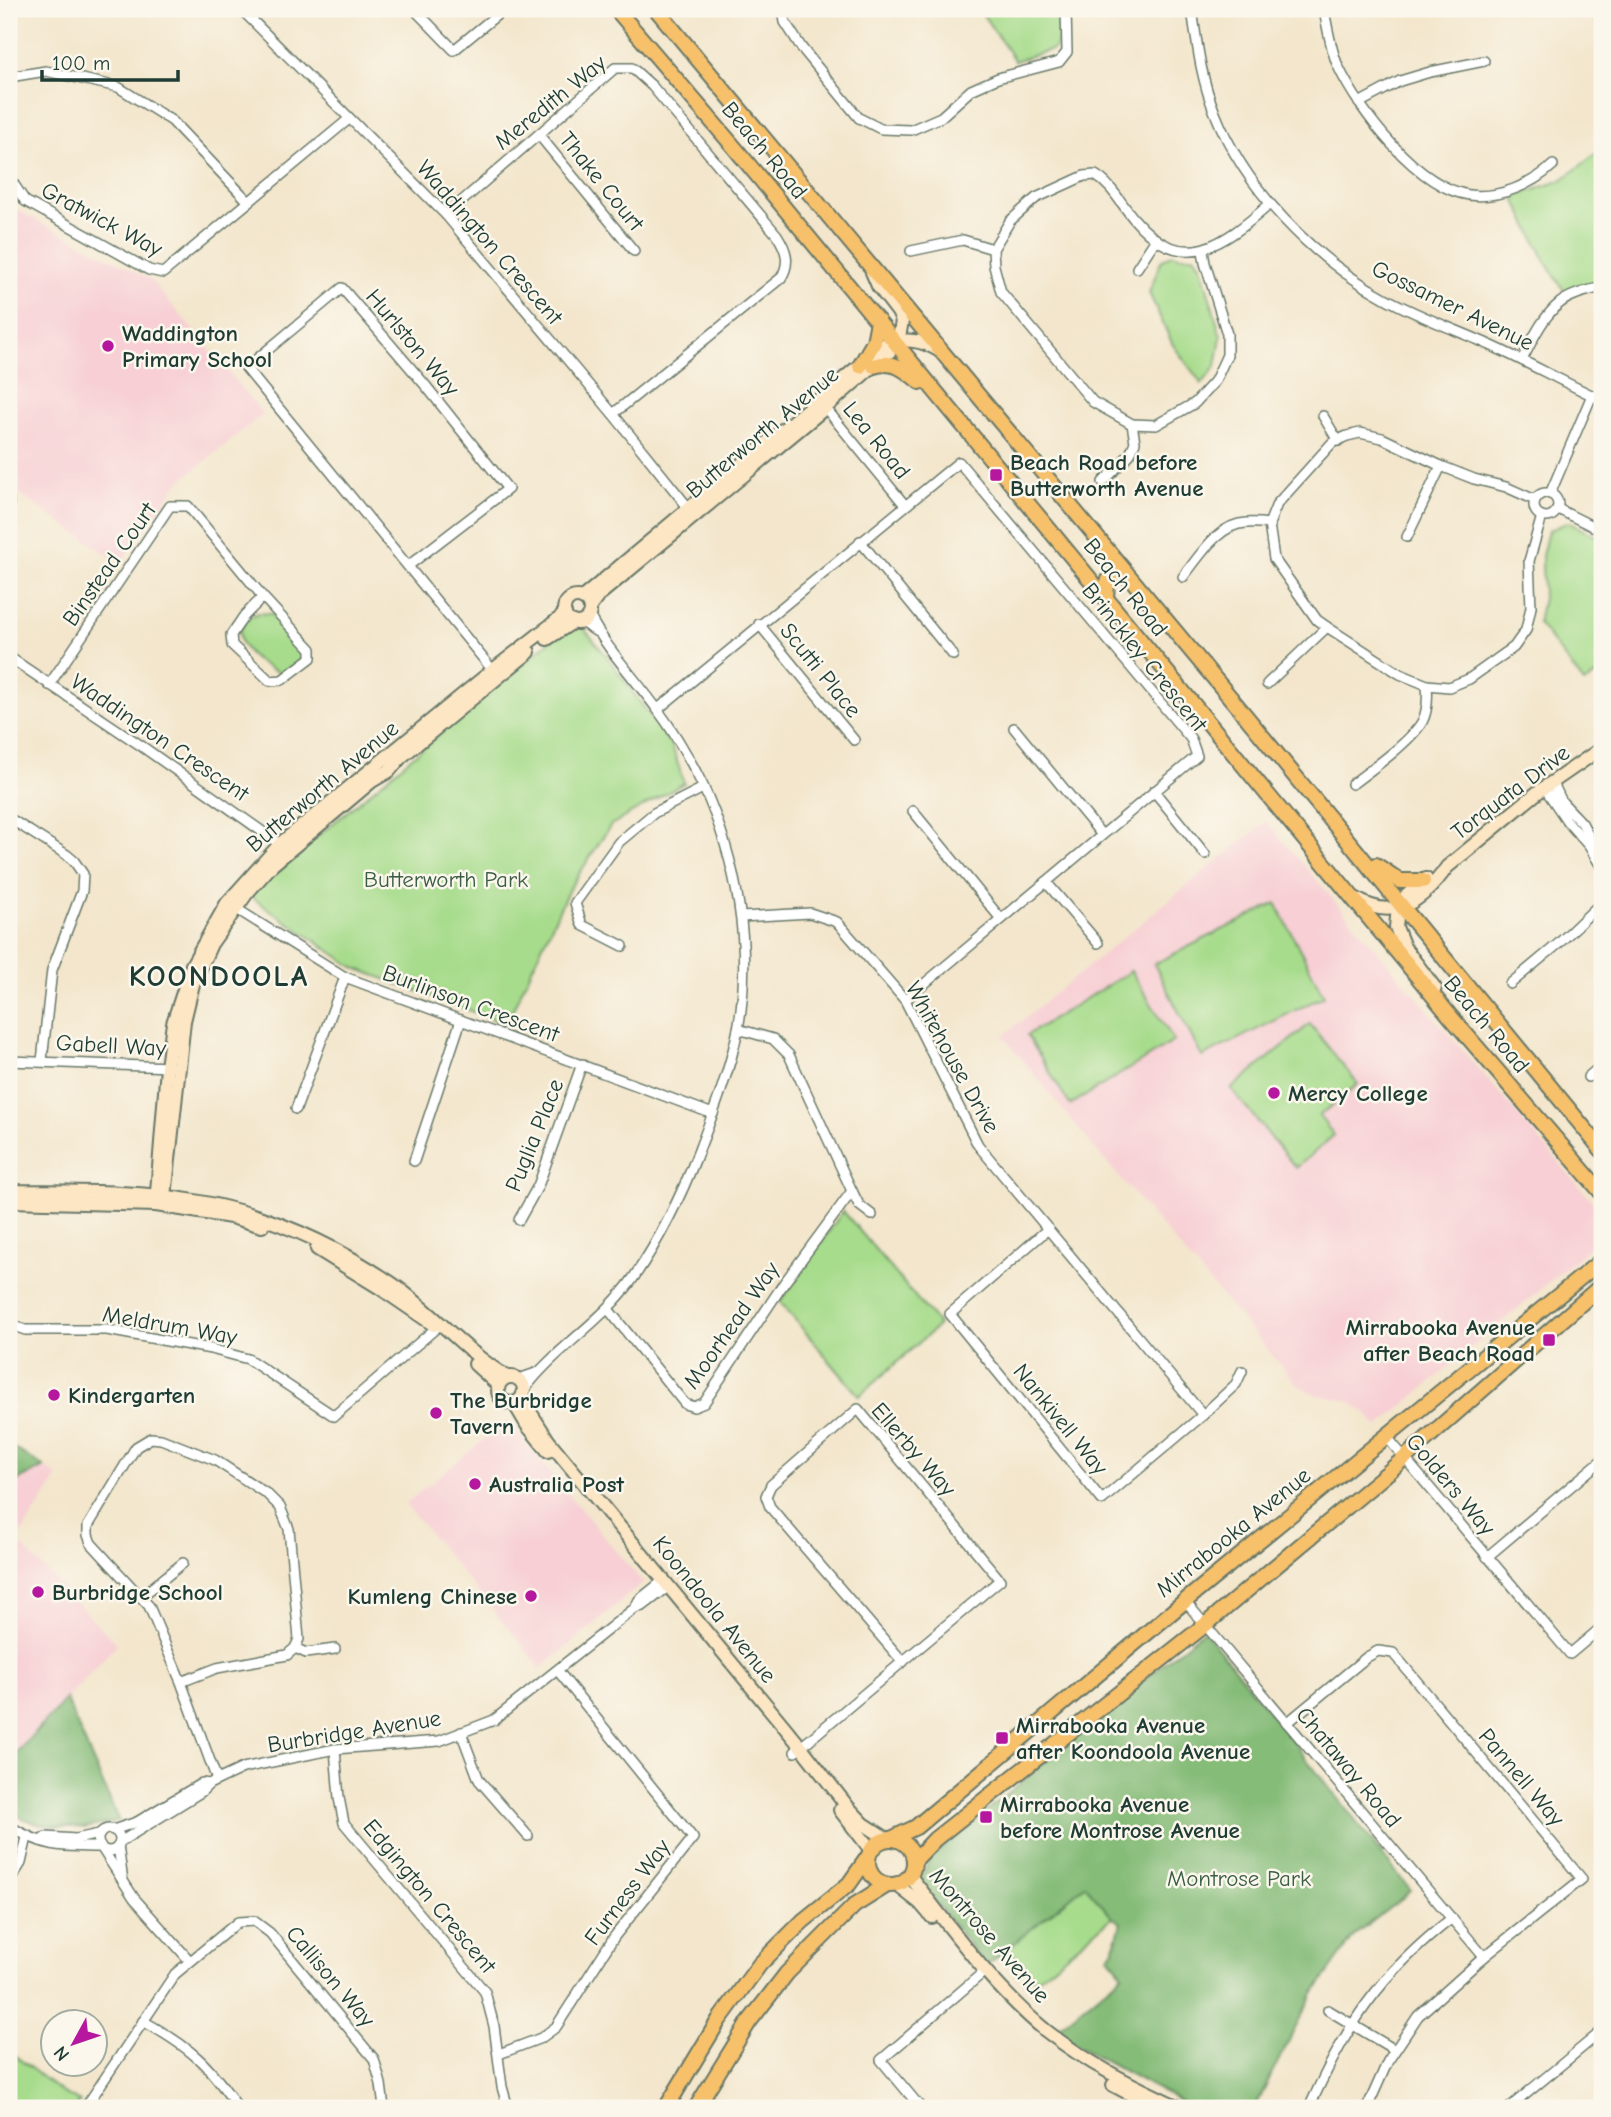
<svg xmlns="http://www.w3.org/2000/svg" width="1611" height="2117" viewBox="0 0 1611 2117" font-family="'Comic Neue',sans-serif">
<style>
.built{fill:#f7cfd4}
.green{fill:#a7dc8c;stroke:#638c60;stroke-width:2}
.forest{fill:#85bc78;stroke:#527c56;stroke-width:2}
.lines{fill:none;stroke-linecap:round;stroke-linejoin:round}
.street-casing{stroke:#697869;stroke-width:12}
.secondary-casing{stroke:#697869;stroke-width:16}
.primary-casing{stroke:#697869;stroke-width:18}
.street{stroke:#fff;stroke-width:9}
.secondary{stroke:#fce6c4;stroke-width:12}
.primary{stroke:#f7c06b;stroke-width:14}
.poi-dot{fill:#b5179e;stroke:#fbf7ec;stroke-width:2.5}
.labels{text-anchor:middle;stroke-width:5;stroke-linejoin:round;paint-order:stroke}
.street-label{font-size:23px;fill:#1f3d34;stroke:#fbf7ec}
.poi-label{font-size:23px;font-weight:bold;fill:#1f3d34;stroke:#fbf7ec;text-anchor:start}
.park-label{font-size:23px;fill:#3a5d46;stroke:#fbf7ec}
.district-label{font-size:30px;font-weight:bold;letter-spacing:2px;fill:#1f3d34;stroke:#fbf7ec}
</style>
<rect width="100%" height="100%" fill="#fbf7ec"/>
<filter id="ink" filterUnits="userSpaceOnUse"><feTurbulence type="fractalNoise" baseFrequency=".0143" numOctaves="2"/><feDisplacementMap in="SourceGraphic" scale="14" xChannelSelector="R" yChannelSelector="G"/><feConvolveMatrix kernelMatrix="1 2 1 2 8 2 1 2 1" color-interpolation-filters="sRGB"/></filter>
<filter id="wash" filterUnits="userSpaceOnUse"><feTurbulence type="fractalNoise" baseFrequency=".00686" numOctaves="4" result="noise"/><feDisplacementMap in="SourceGraphic" scale="28" xChannelSelector="R" yChannelSelector="G"/><feGaussianBlur stdDeviation="1.57" result="paint"/><feColorMatrix in="noise" values="0 0 0 0 0 0 0 0 0 0 0 0 0 0 0 0 0 1.4 0 .05"/><feComposite in="paint" operator="in"/></filter>
<g filter="url(#wash)">
<rect width="100%" height="100%" fill="#f3e6cc"/>
<!-- built -->
<g class="built">
<polygon points="13,208 150,279 263,414 178,483 120,563 9,487 9,211"/>
<polygon points="1266,821 1602,1213 1602,1237 1378,1427 1367,1414 1349,1401 1317,1395 1298,1385 1096,1150 1003,1036"/>
<polygon points="507,1421 643,1583 540,1669 536,1662 405,1504"/>
<polygon points="9,1445 58,1476 17,1541 117,1644 9,1761"/>
</g>
<!-- green -->
<g class="green">
<polygon points="979,9 1058,9 1060,37 1054,49 1015,61"/>
<polygon points="1602,149 1602,282 1566,294 1545,260 1514,197 1562,180"/>
<polygon points="1173,254 1179,256 1194,256 1201,266 1221,337 1216,366 1202,384 1173,345 1149,293 1161,261"/>
<polygon points="1568,522 1602,539 1602,672 1584,683 1538,623 1543,598 1542,556 1548,531"/>
<path d="M258,613L272,614L303,657L295,665L280,673C254,663 217,633 258,613Z"/>
<polygon points="576,619 605,654 672,746 684,783 611,825 568,891 506,1024 355,968 248,895"/>
<polygon points="1276,903 1324,996 1202,1057 1154,964"/>
<polygon points="1131,971 1174,1041 1070,1105 1027,1035"/>
<polygon points="1310,1024 1358,1084 1319,1116 1334,1135 1296,1168 1231,1089"/>
<polygon points="843,1211 939,1325 859,1396 780,1302"/>
<polygon points="1085,1885 1112,1917 1035,1981 1008,1948"/>
<polygon points="9,2051 61,2092 80,2102 75,2108 9,2108"/>
</g>
<!-- forest -->
<g class="forest">
<polygon points="9,1445 44,1467 9,1485"/>
<polygon points="1204,1630 1411,1891 1355,1935 1311,1997 1255,2108 1192,2108 1053,2032 1123,1974 1108,1956 1113,1951 1121,1923 1112,1917 1085,1885 986,1966 920,1882 930,1858"/>
<polygon points="66,1699 119,1821 85,1828 41,1825 9,1813 9,1761"/>
</g>
</g>
<g filter="url(#ink)">
<g class="lines">
<defs>
<g id="street">
<polyline points="241,9 446,215 613,414 691,511"/>
<polyline points="414,9 454,50 504,9"/>
<polyline points="783,9 785,22 801,47 859,118 881,129 911,130 941,117 971,90 998,78 1059,62 1067,52 1066,9"/>
<path d="M1192,9C1197,44 1201,79 1215,113C1245,189 1313,259 1385,298C1419,317 1457,330 1492,346C1529,363 1565,383 1602,400"/>
<path d="M1324,9C1327,27 1331,50 1338,66C1359,111 1417,187 1469,195C1498,199 1532,185 1553,165"/>
<polyline points="1600,9 1602,15"/>
<polyline points="9,77 46,71 118,87 172,121 248,201"/>
<polyline points="1359,103 1400,81 1430,72 1484,61"/>
<polyline points="539,135 634,251"/>
<polyline points="9,177 25,201 149,270 163,273 349,119"/>
<path d="M446,215L615,68H632L652,86L777,235C786,249 791,262 781,278L613,414"/>
<polyline points="911,251 963,240 993,249"/>
<path d="M1203,251L1205,263L1227,334V355L1215,381L1195,403L1156,425L1132,424L1093,402L1001,292L994,266L993,249L1010,221L1036,198L1084,176L1095,175C1112,185 1121,204 1134,219C1183,277 1224,244 1270,204"/>
<polyline points="1137,268 1156,239"/>
<path d="M1522,360C1532,341 1542,317 1560,303C1571,294 1588,291 1602,287"/>
<polyline points="823,405 904,504"/>
<polyline points="1323,416 1338,441"/>
<polyline points="1103,482 1130,454 1135,442 1132,424"/>
<circle cx="1546" cy="505" r="12"/>
<polyline points="1550,494 1592,395"/>
<polyline points="9,498 9,505"/>
<polyline points="1535,500 1506,487 1474,479 1441,466 1382,438 1360,433 1347,436 1332,443 1277,504 1269,524 1274,559 1317,620 1327,627 1400,674 1427,685 1449,687 1469,679 1514,647 1526,630 1531,607 1529,561 1542,516"/>
<polyline points="1558,509 1602,531"/>
<polyline points="1407,537 1441,466"/>
<polyline points="860,541 953,655"/>
<polyline points="408,566 508,489 426,386 342,288 246,368 495,673"/>
<path d="M1183,577C1199,557 1218,524 1246,523C1254,522 1262,523 1269,524"/>
<polyline points="581,622 597,632"/>
<polyline points="759,624 854,740"/>
<polyline points="9,657 140,745 284,847"/>
<polyline points="1267,684 1327,627"/>
<polyline points="49,685 170,506 188,506 263,597 311,649 311,658 282,680 270,681 232,645 231,635 244,616 263,597"/>
<polyline points="658,709 959,462 1191,739 1197,756 905,1000"/>
<polyline points="1014,728 1102,835"/>
<polyline points="1552,781 1562,802 1582,823 1593,844"/>
<path d="M1352,784C1371,770 1410,742 1422,722C1428,711 1428,697 1427,685"/>
<polyline points="1544,787 1567,821 1589,846 1602,868"/>
<polyline points="1154,791 1205,854"/>
<polyline points="913,811 1001,919"/>
<polyline points="9,818 67,855 74,861 83,874 82,891 52,970 42,1061"/>
<polyline points="1046,882 1098,943"/>
<polyline points="232,906 345,977 713,1114"/>
<polyline points="741,917 810,913 837,922 905,1000 978,1145 1203,1415"/>
<polyline points="623,946 582,925 575,903 619,842 654,813 703,788"/>
<polyline points="1510,984 1558,944 1602,902"/>
<polyline points="9,1061 171,1067"/>
<polyline points="1588,1077 1602,1065"/>
<polyline points="296,1109 345,977"/>
<polyline points="414,1161 461,1020"/>
<polyline points="852,1191 859,1205 872,1215"/>
<polyline points="519,1220 538,1186 582,1064"/>
<polyline points="1048,1229 950,1314 1102,1500 1203,1415 1236,1384 1242,1371"/>
<polyline points="608,1309 685,1404 694,1407 704,1403 782,1286 852,1191 789,1055 773,1039 738,1029"/>
<polyline points="9,1324 25,1330 107,1330 211,1349 248,1359 334,1416 442,1323"/>
<polyline points="519,1379 536,1373"/>
<path d="M524,1390C555,1348 604,1321 634,1277C661,1238 682,1194 699,1150C714,1111 730,1070 738,1029C753,948 737,860 703,786C690,759 675,733 657,709C634,677 607,650 589,615"/>
<polyline points="1386,1436 1570,1654 1602,1627"/>
<polyline points="1487,1557 1602,1460"/>
<polyline points="142,1596 183,1563"/>
<polyline points="1185,1601 1484,1957"/>
<polyline points="635,1608 639,1600 664,1580"/>
<polyline points="295,1648 306,1653 335,1649"/>
<polyline points="181,1682 217,1668 287,1655 295,1648 299,1639 289,1529 280,1507 267,1494 215,1460 161,1439 151,1438 136,1447 88,1526 88,1535 91,1543 149,1606 181,1682 217,1780"/>
<polyline points="1287,1723 1367,1657 1378,1651 1393,1653 1582,1879 1484,1957 1418,2016 1388,2061 1367,2108"/>
<polyline points="461,1732 479,1780 528,1836"/>
<polyline points="335,1749 339,1798 344,1823 485,1992 494,2026 502,2087 508,2108"/>
<polyline points="795,1752 1000,1580 858,1409 771,1485 766,1496 770,1507 903,1662"/>
<path d="M9,1826C44,1847 60,1847 100,1847"/>
<circle cx="109" cy="1840" r="11"/>
<polyline points="113,1830 137,1822 202,1783 209,1784 243,1768 335,1749 439,1741 494,1720 635,1608 643,1606 669,1586"/>
<polyline points="40,1841 46,1837 76,1839 99,1834"/>
<polyline points="120,1842 201,1792 209,1784"/>
<polyline points="118,1846 123,1881"/>
<polyline points="103,1850 134,1898 190,1961"/>
<polyline points="9,1882 21,1863 27,1837"/>
<polyline points="1328,2010 1395,2050"/>
<path d="M143,2021C190,2047 209,2064 238,2108"/>
<polyline points="499,2054 541,2038 556,2027 614,1937 693,1838 558,1671"/>
<polyline points="85,2108 175,1974 238,1922 254,1921 270,1933 374,2059 381,2084 384,2108"/>
<polyline points="921,2108 881,2060 986,1970"/>
<path d="M1309,2108C1347,2024 1379,1975 1452,1918"/>
<polyline points="1509,2108 1602,2031"/>
</g>
<g id="secondary">
<circle cx="577" cy="610" r="13"/>
<path d="M582,598L884,345C904,338 920,339 938,350"/>
<polyline points="590,607 599,595 825,408 889,352 900,332 902,321 898,312 878,286 872,272"/>
<polyline points="547,639 573,622"/>
<polyline points="1426,879 1405,897 1397,917 1396,927 1404,947 1435,988"/>
<path d="M1355,898C1394,923 1423,901 1447,867L1538,792L1602,748"/>
<path d="M9,1191C70,1192 135,1190 195,1201C265,1213 333,1244 391,1283C432,1311 464,1351 507,1377"/>
<polyline points="9,1201 156,1205 231,1217 262,1226"/>
<polyline points="156,1205 167,1067 173,1023 192,965 227,903 280,844 493,670 565,614"/>
<polyline points="164,1206 184,1021 193,984 211,944 247,893 272,865 372,781 389,771 401,757 529,652"/>
<polyline points="317,1249 380,1288 434,1325"/>
<polyline points="475,1364 498,1385"/>
<circle cx="511" cy="1390" r="13"/>
<polyline points="523,1394 527,1407 548,1440 801,1747 848,1807 864,1824 887,1839"/>
<polyline points="514,1403 527,1425 548,1451"/>
<polyline points="840,1810 871,1850"/>
<path d="M910,1876C951,1929 993,1987 1045,2030C1087,2063 1133,2086 1181,2108"/>
<polyline points="897,1885 920,1903 932,1917"/>
<polyline points="1113,2085 1156,2108"/>
</g>
<g id="primary">
<polyline points="616,9 734,147 1450,1016 1602,1193"/>
<polyline points="656,9 1239,708 1602,1150"/>
<polyline points="860,366 874,342 878,321"/>
<path d="M874,366C893,359 905,370 920,382"/>
<path d="M1106,599C1107,581 1106,572 1128,576"/>
<polyline points="1376,865 1400,881 1423,881"/>
<polyline points="893,1838 916,1827 1185,1601 1602,1260"/>
<circle cx="891" cy="1862" r="23"/>
<polyline points="914,1861 935,1839 1205,1625 1385,1475 1602,1285"/>
<polyline points="666,2108 719,2020 760,1964 803,1921 849,1884 868,1857"/>
<polyline points="696,2108 749,2022 787,1973 855,1905 887,1885"/>
</g>
</defs>
<!-- street casing -->
<use href="#street" class="street-casing"/>
<!-- secondary casing -->
<use href="#secondary" class="secondary-casing"/>
<!-- primary casing -->
<use href="#primary" class="primary-casing"/>
<!-- street -->
<use href="#street" class="street"/>
<!-- secondary -->
<use href="#secondary" class="secondary"/>
<!-- primary -->
<use href="#primary" class="primary"/>
</g>
</g>
<!-- markers -->
<g class="poi-dot">
<circle cx="108" cy="346" r="7"/>
<rect x="989" y="468" width="14" height="14" rx="3.5"/>
<circle cx="1274" cy="1093" r="7"/>
<rect x="1542" y="1333" width="14" height="14" rx="3.5"/>
<circle cx="54" cy="1395" r="7"/>
<circle cx="436" cy="1413" r="7"/>
<circle cx="475" cy="1484" r="7"/>
<circle cx="38" cy="1592" r="7"/>
<circle cx="531" cy="1596" r="7"/>
<rect x="995" y="1731" width="14" height="14" rx="3.5"/>
<rect x="979" y="1810" width="14" height="14" rx="3.5"/>
</g>
<g class="labels">
<!-- street labels -->
<g class="street-label">
<text transform="translate(550 102) rotate(-39)" y="8">Meredith Way</text>
<text transform="translate(765 150) rotate(50)" y="8">Beach Road</text>
<text transform="translate(602 181) rotate(51)" y="8">Thake Court</text>
<text transform="translate(102 219) rotate(28)" y="8">Gratwick Way</text>
<text transform="translate(490 242) rotate(49)" y="8">Waddington Crescent</text>
<text transform="translate(1453 305) rotate(26)" y="8">Gossamer Avenue</text>
<text transform="translate(413 342) rotate(50)" y="8">Hurlston Way</text>
<text transform="translate(762 432) rotate(-40)" y="8">Butterworth Avenue</text>
<text transform="translate(877 440) rotate(51)" y="8">Lea Road</text>
<text transform="translate(109 564) rotate(-55)" y="8">Binstead Court</text>
<text transform="translate(1126 587) rotate(51)" y="8">Beach Road</text>
<text transform="translate(1145 657) rotate(51)" y="8">Brinckley Crescent</text>
<text transform="translate(821 670) rotate(51)" y="8">Scutti Place</text>
<text transform="translate(160 737) rotate(34)" y="8">Waddington Crescent</text>
<text transform="translate(322 786) rotate(-40)" y="8">Butterworth Avenue</text>
<text transform="translate(1510 792) rotate(-37)" y="8">Torquata Drive</text>
<text transform="translate(471 1003) rotate(20)" y="8">Burlinson Crescent</text>
<text transform="translate(1487 1024) rotate(50)" y="8">Beach Road</text>
<text transform="translate(111 1045) rotate(3)" y="8">Gabell Way</text>
<text transform="translate(953 1057) rotate(61)" y="8">Whitehouse Drive</text>
<text transform="translate(534 1135) rotate(-68)" y="8">Puglia Place</text>
<text transform="translate(170 1325) rotate(10)" y="8">Meldrum Way</text>
<text transform="translate(731 1325) rotate(-55)" y="8">Moorhead Way</text>
<text transform="translate(1061 1419) rotate(51)" y="8">Nankivell Way</text>
<text transform="translate(914 1449) rotate(49)" y="8">Ellerby Way</text>
<text transform="translate(1451 1484) rotate(50)" y="8">Golders Way</text>
<text transform="translate(1233 1532) rotate(-39)" y="8">Mirrabooka Avenue</text>
<text transform="translate(715 1609) rotate(51)" y="8">Koondoola Avenue</text>
<text transform="translate(354 1731) rotate(-9)" y="8">Burbridge Avenue</text>
<text transform="translate(1349 1767) rotate(50)" y="8">Chataway Road</text>
<text transform="translate(1522 1777) rotate(50)" y="8">Pannell Way</text>
<text transform="translate(627 1892) rotate(-53)" y="8">Furness Way</text>
<text transform="translate(430 1896) rotate(50)" y="8">Edgington Crescent</text>
<text transform="translate(990 1935) rotate(49)" y="8">Montrose Avenue</text>
<text transform="translate(331 1976) rotate(50)" y="8">Callison Way</text>
</g>
<!-- poi labels -->
<g class="poi-label">
<text x="122" y="341">Waddington<tspan x="122" dy="26">Primary School</tspan></text>
<text x="1010" y="470">Beach Road before<tspan x="1010" dy="26">Butterworth Avenue</tspan></text>
<text x="1288" y="1101">Mercy College</text>
<text x="1535" y="1335" text-anchor="end">Mirrabooka Avenue<tspan x="1535" dy="26">after Beach Road</tspan></text>
<text x="68" y="1403">Kindergarten</text>
<text x="450" y="1408">The Burbridge<tspan x="450" dy="26">Tavern</tspan></text>
<text x="489" y="1492">Australia Post</text>
<text x="52" y="1600">Burbridge School</text>
<text x="517" y="1604" text-anchor="end">Kumleng Chinese</text>
<text x="1016" y="1733">Mirrabooka Avenue<tspan x="1016" dy="26">after Koondoola Avenue</tspan></text>
<text x="1000" y="1812">Mirrabooka Avenue<tspan x="1000" dy="26">before Montrose Avenue</tspan></text>
</g>
<!-- park labels -->
<g class="park-label">
<text x="446" y="887">Butterworth Park</text>
<text x="1239" y="1886">Montrose Park</text>
</g>
<!-- district labels -->
<g class="district-label">
<text x="219" y="986">KOONDOOLA</text>
</g>
</g>
<!-- margin -->
<rect width="1611" height="2117" fill="none" stroke="#fbf7ec" stroke-width="35"/>
<!-- north arrow -->
<g transform="translate(74 2043) rotate(230)"><circle r="33" fill="#fbf7ec" stroke="#a3ada2" stroke-width="2"/>
<path d="M0-5L12 26L0 18L-12 26Z" fill="#b5179e"/>
<text y="-10" font-size="19" font-weight="bold" text-anchor="middle" fill="#1f3d34">N</text>
</g>
<!-- scale -->
<path d="M42 70v10h136v-10" fill="none" stroke="#1f3d34" stroke-width="3.5"/>
<text x="52" y="70" font-size="21" fill="#1f3d34" stroke="#fbf7ec" stroke-width="5" paint-order="stroke">100 m</text>
</svg>
